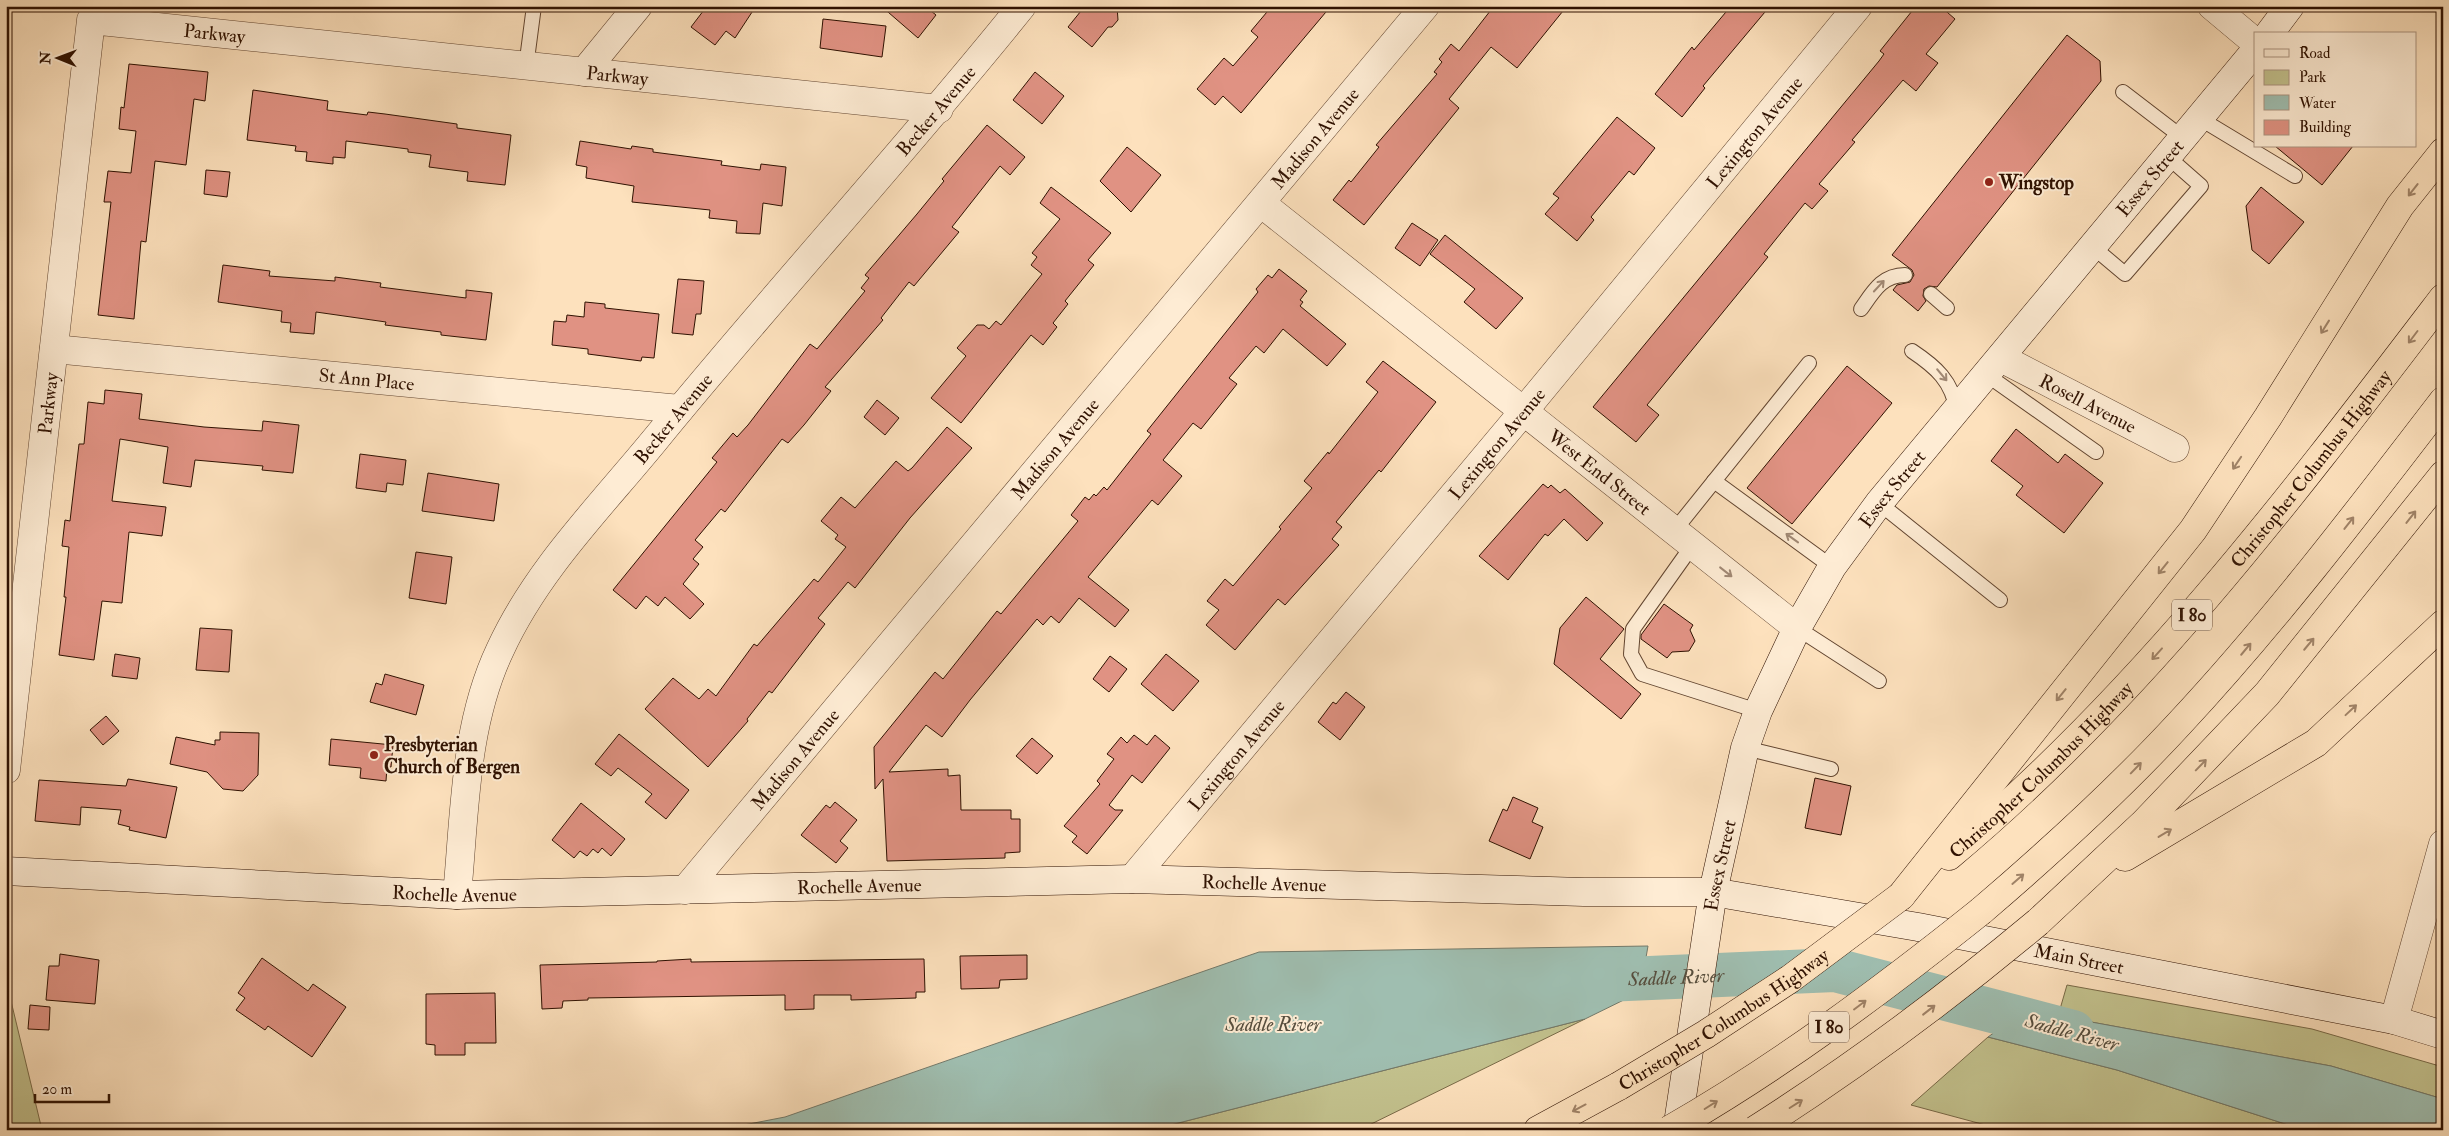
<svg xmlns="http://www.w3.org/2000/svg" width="2449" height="1136" viewBox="0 0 2449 1136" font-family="'IM FELL Double Pica',serif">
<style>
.green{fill:#c3c28e;stroke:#796a48}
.water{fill:#9fbeb0;stroke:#72796a}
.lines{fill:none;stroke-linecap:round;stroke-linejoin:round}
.river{stroke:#9fbeb0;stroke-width:44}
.building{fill:#e09283;stroke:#2f1101}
.lane-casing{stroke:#624530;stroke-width:16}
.street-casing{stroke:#624530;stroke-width:29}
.secondary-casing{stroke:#2f1101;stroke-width:29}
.highway-casing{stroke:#2f1101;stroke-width:29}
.lane{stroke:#feecd4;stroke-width:14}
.street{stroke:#feecd4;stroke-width:28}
.secondary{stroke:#feecd4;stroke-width:28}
.highway{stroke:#fde1bd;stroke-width:28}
.highway-bridge-casing{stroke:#2f1101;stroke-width:29;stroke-linecap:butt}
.highway-bridge{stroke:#fde1bd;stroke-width:28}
.oneway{stroke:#a08368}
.oneway2{stroke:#a18975}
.poi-dot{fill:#8f2418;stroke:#feecd4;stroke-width:2}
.labels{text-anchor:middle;stroke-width:4;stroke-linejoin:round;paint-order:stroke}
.shield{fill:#feecd4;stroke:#6d5340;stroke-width:1}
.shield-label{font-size:18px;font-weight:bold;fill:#2f1101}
.street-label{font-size:19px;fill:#2f1101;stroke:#feecd4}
.poi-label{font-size:19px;font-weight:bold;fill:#2f1101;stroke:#feecd4;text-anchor:start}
.water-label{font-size:20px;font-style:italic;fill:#564e3e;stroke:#feecd4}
</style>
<rect width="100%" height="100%" fill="#fde1bd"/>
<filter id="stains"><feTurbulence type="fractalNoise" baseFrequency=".004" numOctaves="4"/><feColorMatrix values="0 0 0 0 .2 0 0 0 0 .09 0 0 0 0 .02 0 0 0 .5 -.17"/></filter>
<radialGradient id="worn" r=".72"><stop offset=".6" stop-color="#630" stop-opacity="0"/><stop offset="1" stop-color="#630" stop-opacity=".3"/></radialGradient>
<!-- green -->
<g class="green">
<polygon points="2067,985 2312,1029 2443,1067 2443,1099 2331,1066 2058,1016"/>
<polygon points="11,1001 42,1130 6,1130 6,1002"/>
<polygon points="1585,1019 1359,1130 1151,1130"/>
<polygon points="1988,1037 2117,1070 2304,1130 2004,1130 1911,1105"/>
</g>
<!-- water -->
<g class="water">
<polygon points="1648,946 1640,992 1585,1019 1151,1130 718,1130 785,1117 1259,952"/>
<polygon points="2026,1010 2331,1066 2443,1099 2443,1130 2304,1130 2117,1070 1988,1037"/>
</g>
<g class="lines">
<!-- river -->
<path class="river" id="s1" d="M1581,981L1835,970L2073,1032"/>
</g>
<!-- building -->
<g class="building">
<polygon points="707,6 756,6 735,38 726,31 715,45 691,27"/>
<polygon points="881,6 925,6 936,15 918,38"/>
<polygon points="1085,6 1117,6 1118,20 1112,27 1108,27 1092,47 1068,27"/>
<polygon points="1272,6 1331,6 1241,113 1223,96 1215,105 1197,89 1224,58 1233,66 1258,37 1251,31"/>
<polygon points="1494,6 1567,6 1517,68 1491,47 1449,99 1459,108 1364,225 1333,200 1349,180 1351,182 1379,147 1376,145 1437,74 1434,72 1442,62 1439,59 1451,44 1459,51"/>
<polygon points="1731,6 1770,6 1703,86 1705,88 1682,117 1655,94 1692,47 1694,50"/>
<polygon points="1916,6 1940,6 1955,19 1926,54 1938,63 1916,91 1903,80 1852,140 1855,142 1819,184 1828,191 1812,209 1805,203 1764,254 1768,257 1647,405 1659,415 1636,442 1593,407 1879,61 1884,54 1880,51"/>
<polygon points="823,19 886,26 882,57 820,48"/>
<polygon points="2067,35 2100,61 2101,81 1937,287 1929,286 1924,289 1923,296 1926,301 1918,311 1893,290 1897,285 1910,282 1914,275 1912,270 1892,255"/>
<polygon points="129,64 208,72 205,101 194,99 186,165 155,161 146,242 141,241 134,319 98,315 111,202 104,202 108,171 131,173 136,131 119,129 121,107 124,108"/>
<polygon points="1035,72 1064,96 1042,124 1013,100"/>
<polygon points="253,90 328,101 327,110 367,115 368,112 385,114 457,124 457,128 511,135 505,185 467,181 468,172 429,167 431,155 408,152 408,149 346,141 345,158 333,157 333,164 306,161 307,152 295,151 296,146 247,140"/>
<polygon points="1617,117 1655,148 1634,175 1629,171 1591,217 1594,220 1577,241 1545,214 1559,198 1553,194"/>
<polygon points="987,125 1025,157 1010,175 1000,166 952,227 959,232 914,286 909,282 881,318 883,320 825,387 831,391 804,425 788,443 782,439 725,512 721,509 695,540 703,547 693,559 699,564 683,584 704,604 690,619 665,597 658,606 646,596 636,609 613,590 717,462 712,458 733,433 737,437 748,425 810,344 817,349 865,291 861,288 869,278 865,275 917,214 944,181 942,179"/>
<polygon points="580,141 631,149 632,146 653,149 653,152 722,161 721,165 760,170 761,164 786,167 782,206 763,203 760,234 736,233 737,221 709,218 710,210 632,202 634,186 586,178 587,167 576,165"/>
<polygon points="2275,146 2353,146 2322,185"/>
<polygon points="1127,147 1161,175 1131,212 1100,181"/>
<polygon points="206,170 230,172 227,197 204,194"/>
<polygon points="1051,187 1111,233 1088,260 1094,265 1065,301 1068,304 1053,323 1057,327 1043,345 1031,335 961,423 931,398 966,356 957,348 977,325 984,325 989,329 996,321 1001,325 1042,274 1031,265 1037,257 1032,253 1060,219 1040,203"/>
<polygon points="2261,187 2304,222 2269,264 2252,250 2246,206"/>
<polygon points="1412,223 1438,240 1420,266 1395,248"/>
<polygon points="1445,235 1523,298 1496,329 1464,302 1475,289 1430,254"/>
<polygon points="223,265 270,271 269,276 335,281 335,277 381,283 380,287 466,298 466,290 492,293 486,340 441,335 441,332 385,325 386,322 316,312 314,334 290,332 291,323 281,322 282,311 218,302"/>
<polygon points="1279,269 1307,291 1300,300 1303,302 1300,306 1346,344 1327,366 1283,329 1264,353 1256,346 1229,378 1237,384 1201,429 1193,423 1163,460 1182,476 1158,505 1152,500 1088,577 1129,610 1115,627 1079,598 1059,623 1051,616 1043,625 1037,619 970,700 942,737 926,725 889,772 948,769 948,776 960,775 961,810 1011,810 1011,819 1020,819 1020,852 1005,853 1005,858 887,861 883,779 875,789 874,747 935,672 943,679 997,611 1001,614 1078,521 1071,515 1085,497 1089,500 1094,494 1096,496 1104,487 1107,490 1151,434 1147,431 1258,292 1256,289 1268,275 1272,278"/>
<polygon points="678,279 704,281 701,314 696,314 693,335 672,333"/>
<polygon points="585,302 605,304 605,308 659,314 654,358 642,357 641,361 588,354 588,349 552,345 554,321 566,322 567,315 584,317"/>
<polygon points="1383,361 1436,402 1381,472 1379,470 1336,522 1342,527 1332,539 1339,545 1285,605 1278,599 1235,650 1206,625 1219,610 1207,601 1225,579 1233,586 1281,529 1279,527 1312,488 1304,481 1328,452 1329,454 1378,392 1366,382"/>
<polygon points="1847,366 1892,403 1792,524 1747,488"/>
<polygon points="105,390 142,394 139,419 204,427 262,431 263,421 299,425 293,473 262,470 263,466 195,460 191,487 163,483 168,447 120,439 112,501 166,507 162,536 129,532 122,603 102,601 94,660 59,655 66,597 64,597 69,547 62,546 65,520 70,521 79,444 84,444 88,402 104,404"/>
<polygon points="877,400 899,418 885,435 864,417"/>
<polygon points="947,427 972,448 910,518 855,588 848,582 818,618 825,624 772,693 769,691 747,719 748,721 708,767 645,709 673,678 699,699 708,689 716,696 754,644 757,646 814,579 818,582 846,547 835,539 838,535 821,521 841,497 855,508 896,461 908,471 912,468"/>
<polygon points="2016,429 2058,463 2065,454 2103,483 2064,533 2016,495 2023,486 1991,461"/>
<polygon points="360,454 406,460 403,485 387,483 386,492 356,488"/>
<polygon points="428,473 499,484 494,521 422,511"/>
<polygon points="1543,484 1548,488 1551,485 1560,493 1565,489 1603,523 1587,541 1564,519 1548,536 1545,534 1508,580 1479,556"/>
<polygon points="416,552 452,557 446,604 409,598"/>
<polygon points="1586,597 1624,629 1600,659 1641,694 1621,719 1554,664 1560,628"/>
<polygon points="1664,604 1693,625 1690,630 1695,641 1689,651 1672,652 1667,658 1641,639 1641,635"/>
<polygon points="200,628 232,630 229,672 196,670"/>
<polygon points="115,654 140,658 137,679 112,676"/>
<polygon points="1166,654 1199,681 1173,711 1141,684"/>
<polygon points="1110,656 1127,669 1109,692 1093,679"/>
<polygon points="385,674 424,685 416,715 370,702 376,683 382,685"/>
<polygon points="1346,692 1365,707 1340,740 1318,722 1333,702 1336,704"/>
<polygon points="106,716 119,731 103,745 90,730"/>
<polygon points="220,732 259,733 258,775 243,791 223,789 207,772 170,764 176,737 215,745 215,740 220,740"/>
<polygon points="619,734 689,790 666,819 645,802 652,794 618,768 611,776 595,764"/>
<polygon points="1134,735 1147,745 1155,735 1170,748 1142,783 1132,775 1109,805 1115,810 1123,810 1087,854 1072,842 1077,836 1064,826 1100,784 1097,781 1114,759 1107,754 1121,737 1127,743"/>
<polygon points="1032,738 1053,756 1037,774 1016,756"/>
<polygon points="331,739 393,745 391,767 387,767 386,781 360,778 361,768 329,765"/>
<polygon points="1815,778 1851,786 1841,835 1805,828"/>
<polygon points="128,779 177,787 166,838 129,830 130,827 118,824 121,810 81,807 80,825 35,821 39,780 126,786"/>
<polygon points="1513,797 1538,808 1532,822 1543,827 1530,859 1489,841 1503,809 1507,811"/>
<polygon points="835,802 857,820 840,841 848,848 836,863 801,835 826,805 830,808"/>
<polygon points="581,803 625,839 611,856 602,848 598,853 593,849 587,856 580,851 574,858 552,840"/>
<polygon points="60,954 99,960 95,1004 46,1000 49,966 59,966"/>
<polygon points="1027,955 1027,979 1000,980 999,988 961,989 960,956"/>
<polygon points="262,958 308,991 313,984 346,1007 312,1057 268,1026 265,1030 236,1010 245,998 238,993"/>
<polygon points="691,959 691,962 924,959 925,992 916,992 916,998 851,1000 851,995 814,995 814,1009 785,1010 785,995 588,998 588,1000 563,1001 562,1008 542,1009 540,965 657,962 657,961"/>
<polygon points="495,993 496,1043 465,1043 465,1055 435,1055 435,1045 426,1044 426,994"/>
<polygon points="30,1005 50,1007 49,1030 28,1029"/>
</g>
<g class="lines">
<defs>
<g id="lane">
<polyline points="526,67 534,6"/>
<polyline points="2123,92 2183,138"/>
<polyline points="2199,118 2295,176"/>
<polyline points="2093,247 2125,274 2201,186 2168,157"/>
<polyline points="1931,294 1947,308"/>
<path d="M1861,309C1873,292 1882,275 1905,275"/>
<path d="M1912,351C1936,367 1952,381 1957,411"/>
<polyline points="1987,375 2096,452"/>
<polyline points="1714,481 1832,567"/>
<polyline points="1879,503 2000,600"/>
<polyline points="1674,531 1809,363"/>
<polyline points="1692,546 1633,629 1631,654 1642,674 1758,711"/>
<polyline points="1797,628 1879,681"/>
<polyline points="1745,748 1831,769"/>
</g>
<g id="street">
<polyline points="2212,6 2255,42"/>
<polyline points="584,72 638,6"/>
<path id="s2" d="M1262,204L1797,628"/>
<path id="s3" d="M54,349L680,409"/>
<path id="s4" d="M2001,358L2175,448"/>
<path id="s5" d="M6,770L91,20L939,109"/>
<path id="s6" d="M1132,879L1523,412L1858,6"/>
<path id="s7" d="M685,890L1425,6"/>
<path id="s8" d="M457,895C465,813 464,726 500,650C536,571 599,508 654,441C774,294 903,154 1022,6"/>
<polyline points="2394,1020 2443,844"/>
</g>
<g id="secondary">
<polyline points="2269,34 2290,6"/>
<path id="s9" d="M6,871L457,895L1132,879L1584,892H1713L1918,927L2394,1020L2443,1035"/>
<path id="s10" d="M1677,1130L1713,892L1745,748L1758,711L1797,628L1832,567L1879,503L2255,51"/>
</g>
<g id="highway">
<path id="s11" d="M1949,856C2141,696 2292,496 2443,298"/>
<polyline points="2125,857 2316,743 2443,624"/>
<polyline points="1901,896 2193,530 2268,417 2400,206 2443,152"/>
<path d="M1981,911C2050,852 2117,791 2179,724C2274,622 2358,512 2443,401"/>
<polyline points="2038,922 2145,822 2267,694 2443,475"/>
<polyline points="1538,1130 1619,1086"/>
</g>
</defs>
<!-- lane casing -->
<use href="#lane" class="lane-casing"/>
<!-- street casing -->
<use href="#street" class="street-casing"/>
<!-- secondary casing -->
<use href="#secondary" class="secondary-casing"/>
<!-- highway casing -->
<use href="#highway" class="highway-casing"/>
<!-- lane -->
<use href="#lane" class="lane"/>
<!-- street -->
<use href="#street" class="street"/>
<!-- secondary -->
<use href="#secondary" class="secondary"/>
<!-- highway -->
<use href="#highway" class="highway"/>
<defs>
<g id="highway-bridge">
<path id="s12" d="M1619,1086L1706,1034L1790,979L1901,896"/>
<path d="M1669,1130C1779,1067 1881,991 1981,911"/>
<path d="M1755,1130C1854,1067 1947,998 2038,922"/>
</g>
</defs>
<!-- highway-bridge casing -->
<use href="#highway-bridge" class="highway-bridge-casing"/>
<!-- highway-bridge -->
<use href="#highway-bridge" class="highway-bridge"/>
</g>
<!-- one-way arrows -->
<defs><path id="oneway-shaft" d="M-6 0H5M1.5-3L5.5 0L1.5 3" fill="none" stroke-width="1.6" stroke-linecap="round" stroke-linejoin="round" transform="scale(1.25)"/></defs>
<g class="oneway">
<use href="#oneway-shaft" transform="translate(2413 190) rotate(128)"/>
<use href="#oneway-shaft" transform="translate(2325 327) rotate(122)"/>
<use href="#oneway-shaft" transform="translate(2413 337) rotate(127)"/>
<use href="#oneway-shaft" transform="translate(2237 463) rotate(124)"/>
<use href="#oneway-shaft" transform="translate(2411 517) rotate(-52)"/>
<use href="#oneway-shaft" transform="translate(2349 523) rotate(-52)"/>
<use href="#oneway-shaft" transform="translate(2163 568) rotate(129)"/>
<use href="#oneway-shaft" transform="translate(2309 644) rotate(-50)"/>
<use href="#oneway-shaft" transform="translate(2246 649) rotate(-50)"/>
<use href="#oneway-shaft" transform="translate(2157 654) rotate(132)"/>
<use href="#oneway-shaft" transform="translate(2061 695) rotate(129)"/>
<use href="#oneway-shaft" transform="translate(2351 710) rotate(-43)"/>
<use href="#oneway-shaft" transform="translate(2201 765) rotate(-46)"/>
<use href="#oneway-shaft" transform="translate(2136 768) rotate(-46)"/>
<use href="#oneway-shaft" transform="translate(2165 833) rotate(-31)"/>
<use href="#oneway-shaft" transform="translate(2018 879) rotate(-41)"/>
<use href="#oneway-shaft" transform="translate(1860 1005) rotate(-37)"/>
<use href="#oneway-shaft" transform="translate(1929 1010) rotate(-38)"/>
<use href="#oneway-shaft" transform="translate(1796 1104) rotate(-32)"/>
<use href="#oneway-shaft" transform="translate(1711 1105) rotate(-32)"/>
<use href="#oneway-shaft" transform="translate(1579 1108) rotate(152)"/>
</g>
<g class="oneway2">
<use href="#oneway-shaft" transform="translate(1879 286) rotate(-47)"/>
<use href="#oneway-shaft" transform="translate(1942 375) rotate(50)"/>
<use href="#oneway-shaft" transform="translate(1792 538) rotate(-144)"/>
<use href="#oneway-shaft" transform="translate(1726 572) rotate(38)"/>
</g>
<!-- markers -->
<g class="poi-dot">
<circle cx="1989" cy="182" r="5"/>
<circle cx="374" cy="755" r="5"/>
</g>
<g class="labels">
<!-- shield labels -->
<g class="shield">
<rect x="2172" y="599.5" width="40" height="31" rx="4"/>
<rect x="1809" y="1011.5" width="40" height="31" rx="4"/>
</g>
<g class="shield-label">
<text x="2192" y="621">I 80</text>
<text x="1829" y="1033">I 80</text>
</g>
<!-- street labels -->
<g class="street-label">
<text dy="7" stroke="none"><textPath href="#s5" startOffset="879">Parkway</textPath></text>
<text dy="7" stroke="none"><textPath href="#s5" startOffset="1284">Parkway</textPath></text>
<text dy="7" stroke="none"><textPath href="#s8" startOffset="945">Becker Avenue</textPath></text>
<text dy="7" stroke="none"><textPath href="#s6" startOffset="972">Lexington Avenue</textPath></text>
<text dy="7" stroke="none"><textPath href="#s7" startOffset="981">Madison Avenue</textPath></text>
<text dy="7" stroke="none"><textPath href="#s10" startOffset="1092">Essex Street</textPath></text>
<text dy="7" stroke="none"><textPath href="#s3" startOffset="314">St Ann Place</textPath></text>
<text dy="7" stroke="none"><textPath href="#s5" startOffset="369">Parkway</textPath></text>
<text dy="7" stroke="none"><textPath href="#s4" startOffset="98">Rosell Avenue</textPath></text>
<text dy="7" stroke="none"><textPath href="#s8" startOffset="540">Becker Avenue</textPath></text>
<text dy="7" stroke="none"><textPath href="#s6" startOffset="568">Lexington Avenue</textPath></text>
<text dy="7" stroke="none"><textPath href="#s7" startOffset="576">Madison Avenue</textPath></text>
<text dy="7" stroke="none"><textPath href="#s11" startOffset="531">Christopher Columbus Highway</textPath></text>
<text dy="7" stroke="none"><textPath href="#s2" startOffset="431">West End Street</textPath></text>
<text dy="7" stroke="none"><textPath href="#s10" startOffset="688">Essex Street</textPath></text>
<text dy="7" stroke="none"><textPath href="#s6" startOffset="162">Lexington Avenue</textPath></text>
<text dy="7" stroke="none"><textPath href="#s7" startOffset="171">Madison Avenue</textPath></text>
<text dy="7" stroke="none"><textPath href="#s11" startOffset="126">Christopher Columbus Highway</textPath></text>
<text dy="7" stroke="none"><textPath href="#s10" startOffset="268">Essex Street</textPath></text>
<text dy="7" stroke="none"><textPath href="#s9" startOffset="1259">Rochelle Avenue</textPath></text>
<text dy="7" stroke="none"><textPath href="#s9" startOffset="854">Rochelle Avenue</textPath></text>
<text dy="7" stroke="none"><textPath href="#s9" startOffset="449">Rochelle Avenue</textPath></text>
<text dy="7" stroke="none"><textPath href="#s9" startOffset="2080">Main Street</textPath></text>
<text dy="7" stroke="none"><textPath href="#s12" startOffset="124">Christopher Columbus Highway</textPath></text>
</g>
<!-- poi labels -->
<g class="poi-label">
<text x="1999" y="189">Wingstop</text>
<text x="384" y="751">Presbyterian<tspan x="384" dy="22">Church of Bergen</tspan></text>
</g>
<!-- water labels -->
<g class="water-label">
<text dy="7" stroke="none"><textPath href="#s1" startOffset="95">Saddle River</textPath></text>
<text x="1273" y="1031">Saddle River</text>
<text transform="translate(2072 1032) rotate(15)" y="7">Saddle River</text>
</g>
</g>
<!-- margin -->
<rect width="2449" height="1136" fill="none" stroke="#fde1bd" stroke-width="25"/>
<rect x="8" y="8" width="2434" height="1121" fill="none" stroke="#2f1101" stroke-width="2.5"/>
<rect x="12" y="12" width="2424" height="1111" fill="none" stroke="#2f1101"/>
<!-- legend -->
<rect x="2254" y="32" width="162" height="115" fill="#feecd4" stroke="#ab9480"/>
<rect x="2264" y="49" width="25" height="8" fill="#feecd4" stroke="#ab9480"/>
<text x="2299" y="58" font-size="15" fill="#2f1101">Road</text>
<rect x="2264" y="70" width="25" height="15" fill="#c3c28e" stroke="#ab9480"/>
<text x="2299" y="82" font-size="15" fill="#2f1101">Park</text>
<rect x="2264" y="95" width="25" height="15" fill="#9fbeb0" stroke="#ab9480"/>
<text x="2299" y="108" font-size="15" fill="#2f1101">Water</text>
<rect x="2264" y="120" width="25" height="15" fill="#e09283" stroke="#ab9480"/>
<text x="2299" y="132" font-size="15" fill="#2f1101">Building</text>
<!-- north arrow -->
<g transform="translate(58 58) rotate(271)" stroke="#feecd4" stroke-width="4" paint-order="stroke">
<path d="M0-4L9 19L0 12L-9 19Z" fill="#2f1101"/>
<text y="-8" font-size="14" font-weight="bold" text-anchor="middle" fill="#2f1101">N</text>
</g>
<!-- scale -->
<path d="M35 1094v8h74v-8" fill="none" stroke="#2f1101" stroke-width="2.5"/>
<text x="42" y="1094" font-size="15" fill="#2f1101" stroke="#feecd4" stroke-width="4" paint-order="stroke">20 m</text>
<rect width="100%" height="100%" filter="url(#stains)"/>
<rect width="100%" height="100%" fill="url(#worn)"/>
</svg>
